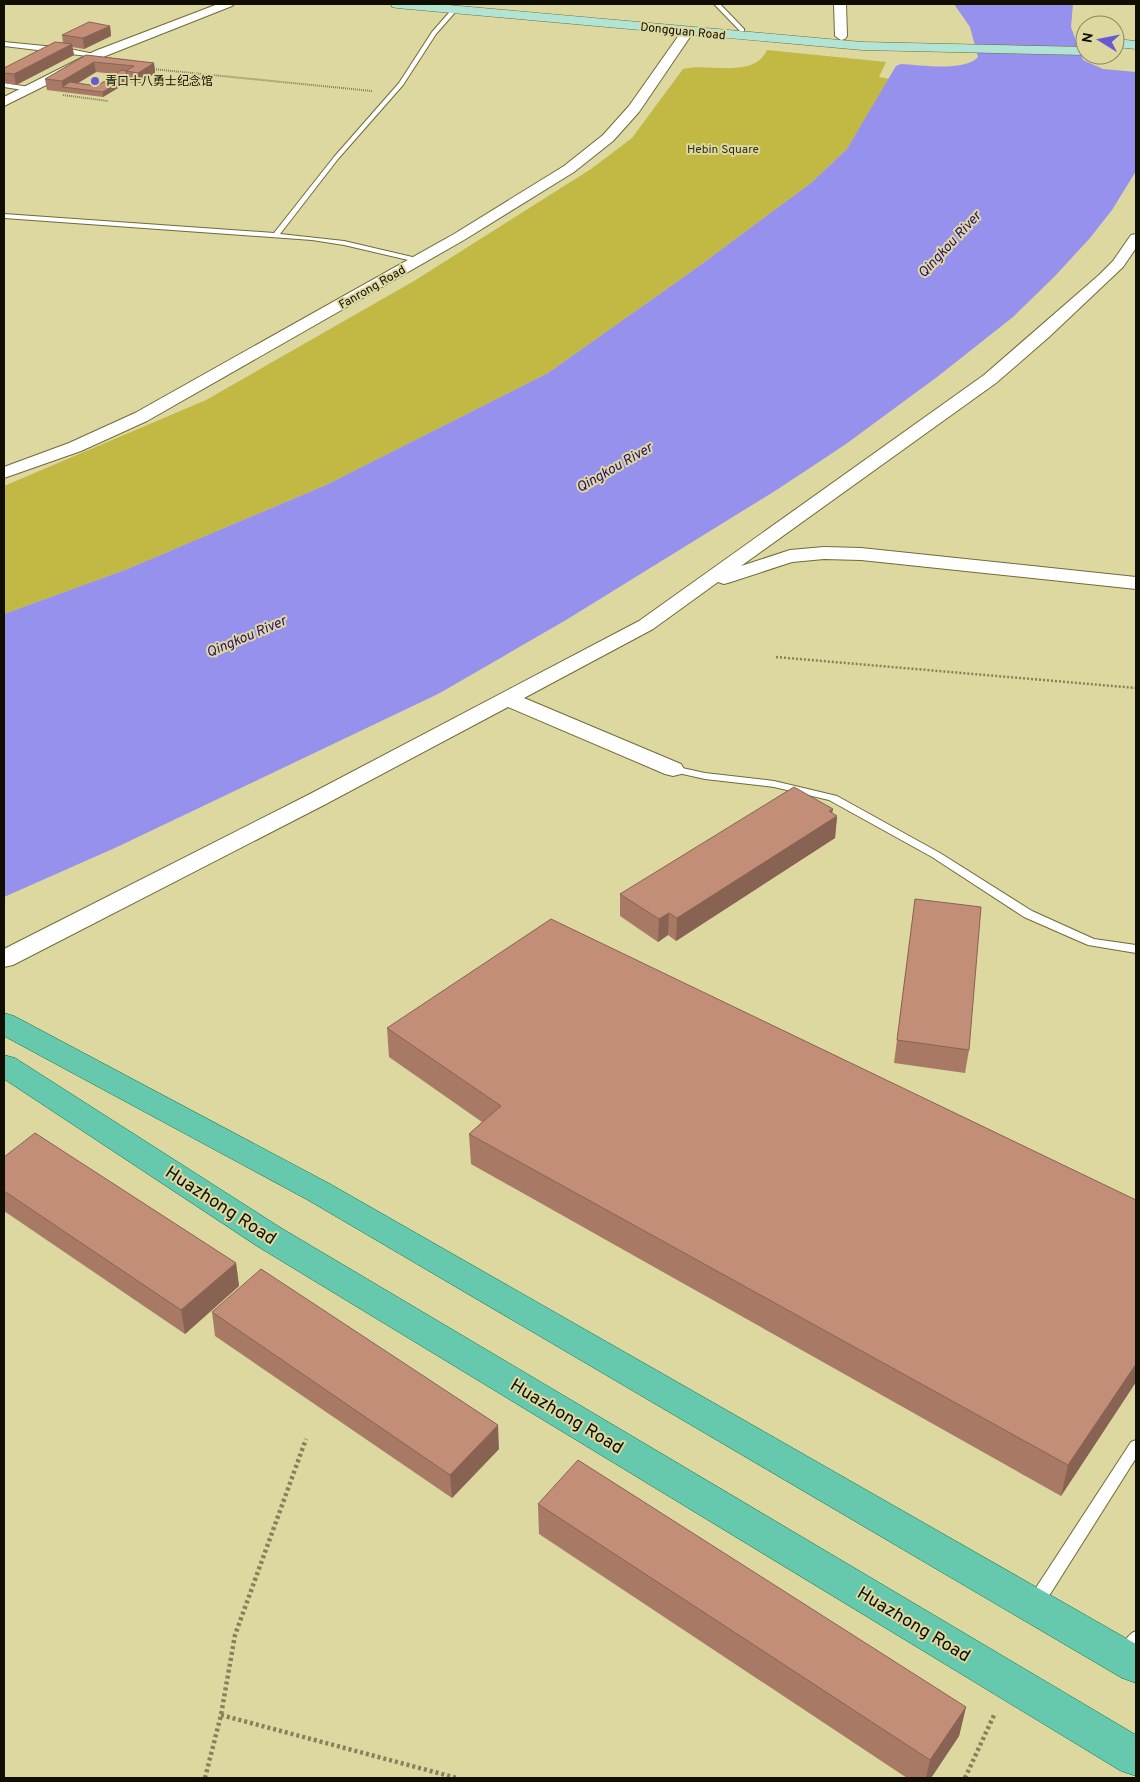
<svg xmlns="http://www.w3.org/2000/svg" width="1140" height="1782" viewBox="0 0 1140 1782" font-family="Overpass,'Noto Sans SC',sans-serif">
<style>
.green{fill:#c2b844}
.water{fill:#9591ed}
.lines{fill:none;stroke-linecap:round;stroke-linejoin:round}
.service-casing{stroke:#706b37;stroke-width:2}
.minor-casing{stroke:#706b37;stroke-width:2}
.secondary-casing{stroke:#706b37;stroke-width:1}
.primary-casing{stroke:#06704d;stroke-width:1}
.path-far2{stroke:#84815b;stroke-width:2;stroke-dasharray:1 1;stroke-linecap:butt}
.path-far1{stroke:#84815b;stroke-width:2.5;stroke-dasharray:2 2;stroke-linecap:butt}
.path{stroke:#84815b;stroke-width:4.5;stroke-dasharray:3 3;stroke-linecap:butt}
.service{fill:#fff;fill-rule:evenodd}
.minor{fill:#fff;fill-rule:evenodd}
.secondary{fill:#b2e4d6;fill-rule:evenodd}
.primary{fill:#66c9ad;fill-rule:evenodd}
.wall{fill:#a87a66;fill-rule:evenodd}
.shaded-wall{fill:#886353}
.building{fill:#c38e77;stroke:#886353}
.poi-dot{fill:#6859d3;stroke:#dcd8a0;stroke-width:2}
.labels{text-anchor:middle;stroke-width:4;stroke-linejoin:round;paint-order:stroke}
.far-street-label{font-size:12px;fill:#100e00;stroke:#dcd8a0}
.far-poi-label{font-size:12px;fill:#100e00;stroke:#dcd8a0;text-anchor:start}
.far-park-label{font-size:12px;fill:#323018;stroke:#dcd8a0}
.far-water-label{font-size:14px;font-style:italic;fill:#2a0b74;stroke:#dcd8a0}
.near-street-label{font-size:18px;fill:#100e00;stroke:#dcd8a0}
</style>
<rect width="100%" height="100%" fill="#dcd8a0"/>
<!-- green -->
<path class="green" d="M767,50L886,62L879,77L890,79L847,149L811,183L695,269L548,373L326,485L125,570L4,614V486L206,400L414,281L591,169L632,138L683,69C707,62 754,80 767,50Z"/>
<!-- water -->
<path class="water" d="M954,4H1073L1071,27L1083,60L1103,69L1136,72V171L1112,210L1090,238L1055,276L1013,317L937,377L846,444L778,489L566,620L438,694L117,847L4,897V614L125,570L326,485L548,373L695,269L811,183L847,149L896,66L901,64C920,65 965,72 978,57L970,27Z"/>
<g class="lines">
<defs>
<g id="service">
<polygon points="714,4 720,4 744,29 744,31 740,31"/>
<polygon points="453,8 458,9 436,34 403,85 338,159 280,234 344,241 421,259 421,263 344,245 312,240 4,218 4,214 274,233 334,157 399,83 432,32"/>
<polygon points="4,42 65,48 99,55 96,57 4,46"/>
<polygon points="4,83 29,87 32,89 29,91 4,87"/>
<polygon points="673,766 705,773 774,781 837,796 940,853 1032,911 1094,939 1136,945 1136,953 1088,945 1024,917 932,857 829,800 774,787 705,779 669,771 668,769"/>
<polygon points="1136,1440 1136,1458 1042,1607 1036,1609 1030,1607 1028,1602 1030,1597 1131,1442"/>
<path d="M1136,1631C1137,1642 1139,1657 1126,1662L1120,1660L1118,1655C1122,1646 1127,1634 1136,1631Z"/>
</g>
<g id="minor">
<polygon points="218,4 234,4 232,6 103,57 4,106 4,97 95,51"/>
<polygon points="834,4 846,4 847,36 845,39 841,40 835,36"/>
<polygon points="688,27 694,31 639,112 613,141 574,172 464,240 147,421 81,451 4,478 4,467 69,443 135,413 454,234 564,166 603,135 629,106 684,28"/>
<polygon points="1136,234 1136,248 1123,267 1049,337 996,383 741,566 790,550 824,547 861,548 1136,577 1136,589 861,560 824,559 792,562 731,582 724,584 718,582 653,629 524,698 681,764 684,769 681,774 673,776 665,774 508,707 324,805 13,965 4,967 4,949 308,795 639,621 984,375 1099,275 1113,261 1131,235"/>
</g>
<g id="secondary">
<polygon points="391,4 437,4 862,42 1085,47 1086,55 862,50 397,8 392,7"/>
<polygon points="1115,39 1136,41 1136,49 1115,47"/>
</g>
<g id="primary">
<polygon points="4,1013 14,1016 330,1184 1136,1644 1136,1683 1122,1678 308,1200 4,1036"/>
<polygon points="4,1055 15,1058 281,1228 1136,1735 1136,1776 1121,1771 257,1246 4,1079"/>
</g>
</defs>
<!-- service casing -->
<use href="#service" class="service-casing"/>
<!-- minor casing -->
<use href="#minor" class="minor-casing"/>
<!-- secondary casing -->
<use href="#secondary" class="secondary-casing"/>
<!-- primary casing -->
<use href="#primary" class="primary-casing"/>
<!-- path-far2 -->
<g class="path-far2">
<polyline points="152,69 372,91"/>
<polyline points="63,95 108,101"/>
</g>
<!-- path-far1 -->
<polyline class="path-far1" points="776,657 1136,688"/>
<!-- path -->
<g class="path">
<polyline points="221,1715 457,1778"/>
<polyline points="205,1778 221,1715 235,1635 306,1439"/>
<polyline points="965,1778 995,1713"/>
</g>
<!-- service -->
<use href="#service" class="service"/>
<!-- minor -->
<use href="#minor" class="minor"/>
<!-- secondary -->
<use href="#secondary" class="secondary"/>
<!-- primary -->
<use href="#primary" class="primary"/>
</g>
<!-- wall -->
<g class="wall">
<polygon points="110,26 111,36 84,49 72,47 74,55 16,85 4,83 4,68 63,43 62,35"/>
<path d="M86,55L154,63L155,73L140,83L128,82L103,97L47,90L45,79ZM96,72L115,74L97,86L78,83Z"/>
<polygon points="832,813 837,816 835,838 676,941 668,935 658,942 620,916 620,894"/>
<polygon points="915,899 969,1050 965,1073 894,1063"/>
<polygon points="387,1028 1136,1200 1136,1382 1061,1496 471,1164 469,1134 482,1122 389,1057"/>
<polygon points="4,1157 236,1263 239,1286 185,1334 4,1211"/>
<polygon points="212,1312 499,1449 452,1498 215,1336"/>
<polygon points="538,1504 966,1707 959,1736 931,1778 907,1778 539,1534"/>
</g>
<!-- shaded-wall -->
<g class="shaded-wall">
<polygon points="110,26 111,36 84,49 83,38"/>
<polygon points="4,39 5,49 4,50 4,54"/>
<polygon points="72,44 74,55 16,85 14,74"/>
<polygon points="94,62 96,72 70,88 62,87 62,81"/>
<polygon points="154,63 155,73 140,83 138,73"/>
<polygon points="127,76 128,82 103,97 103,92"/>
<polygon points="833,809 831,820 837,816 835,838 676,941 677,918"/>
<polygon points="669,913 668,935 658,942 659,919"/>
<polygon points="236,1263 239,1286 185,1334 181,1310"/>
<polygon points="1136,1364 1136,1382 1061,1496 1068,1465"/>
<polygon points="498,1425 499,1449 452,1498 450,1475"/>
<polygon points="966,1707 959,1736 931,1778 926,1778 930,1760"/>
</g>
<!-- building -->
<g class="building">
<polygon points="89,22 110,26 83,38 62,35"/>
<polygon points="55,42 72,44 14,74 4,73 4,68"/>
<polygon points="86,55 154,63 138,73 126,71 134,66 94,62 62,81 45,79"/>
<polygon points="122,70 127,71 126,71 127,76 103,92 62,87 70,82 97,86"/>
<polygon points="794,787 833,809 829,811 837,816 677,918 669,913 659,919 620,894"/>
<polygon points="915,899 981,907 969,1050 897,1040"/>
<polygon points="551,919 1136,1200 1136,1364 1068,1465 469,1134 501,1106 387,1028"/>
<polygon points="35,1133 236,1263 181,1310 4,1191 4,1157"/>
<polygon points="261,1269 498,1425 450,1475 212,1312"/>
<polygon points="578,1460 966,1707 930,1760 538,1504"/>
</g>
<!-- markers -->
<circle class="poi-dot" cx="95" cy="81" r="5"/>
<g class="labels">
<!-- far-street labels -->
<g class="far-street-label">
<text transform="translate(683 31) rotate(6)" y="4">Dongguan Road</text>
<text transform="translate(372 287) rotate(-30)" y="4">Fanrong Road</text>
</g>
<!-- far-poi labels -->
<g class="far-poi-label">
<text x="105" y="85">青口十八勇士纪念馆</text>
</g>
<!-- far-park labels -->
<g class="far-park-label">
<text x="723" y="153">Hebin Square</text>
</g>
<!-- far-water labels -->
<g class="far-water-label">
<text transform="translate(949 244) rotate(-47)" y="5">Qingkou River</text>
<text transform="translate(614 467) rotate(-30)" y="5">Qingkou River</text>
<text transform="translate(246 636) rotate(-23)" y="5">Qingkou River</text>
</g>
<!-- near-street labels -->
<g class="near-street-label">
<text transform="translate(221 1205) rotate(33)" y="6">Huazhong Road</text>
<text transform="translate(567 1416) rotate(31)" y="6">Huazhong Road</text>
<text transform="translate(914 1624) rotate(31)" y="6">Huazhong Road</text>
</g>
</g>
<!-- border -->
<rect width="1140" height="1782" fill="none" stroke="#100e00" stroke-width="10"/>
<!-- north arrow -->
<g transform="translate(1100 40) rotate(280)"><circle r="24" fill="#dcd8a0" stroke="#8a8760"/>
<path d="M0-4L9 19L0 12L-9 19Z" fill="#6859d3"/>
<text y="-8" font-size="14" font-weight="bold" text-anchor="middle" fill="#100e00">N</text>
</g>
</svg>
